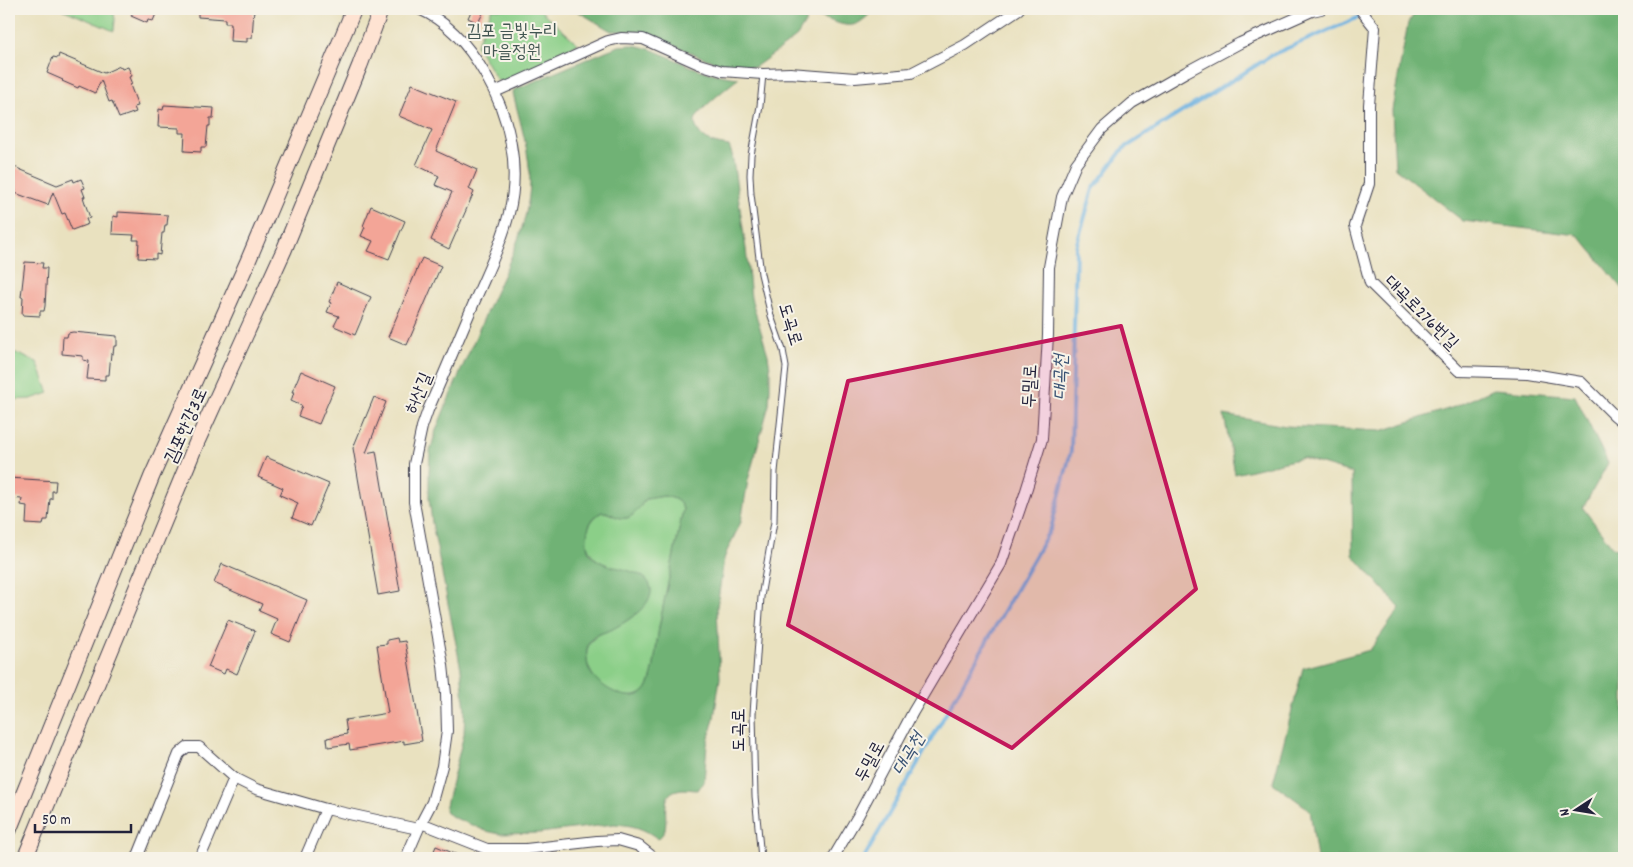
<svg xmlns="http://www.w3.org/2000/svg" width="1633" height="867" viewBox="0 0 1633 867" font-family="Dekko,'Poor Story',sans-serif">
<style>
.green{fill:#8bcf88;stroke:#567862}
.forest{fill:#70b274;stroke:#496a58;fill-rule:evenodd}
.lines{fill:none;stroke-linecap:round;stroke-linejoin:round}
.stream{stroke:#6ab0e0;stroke-width:4}
.building{fill:#f3a597}
.lane-casing{stroke:#403f4f;stroke-width:7}
.street-casing{stroke:#403f4f;stroke-width:12}
.secondary-casing{stroke:#403f4f;stroke-width:17}
.lane{stroke:#fff;stroke-width:5}
.street{stroke:#fff;stroke-width:10}
.secondary{stroke:#fee3d2;stroke-width:15}
.marked{fill:#c2185b;fill-opacity:0.2;stroke:#c2185b;stroke-width:4;stroke-linejoin:round}
.labels{text-anchor:middle;stroke-width:4;stroke-linejoin:round;paint-order:stroke}
.park-label{font-size:18px;fill:#425652;stroke:#f7f3e8}
.street-label{font-size:18px;fill:#22223b;stroke:#f7f3e8}
.water-label{font-size:19px;font-style:italic;fill:#3b5475;stroke:#f7f3e8}
</style>
<rect width="100%" height="100%" fill="#f7f3e8"/>
<filter id="ink" filterUnits="userSpaceOnUse"><feTurbulence type="fractalNoise" baseFrequency=".02" numOctaves="2"/><feDisplacementMap in="SourceGraphic" scale="10" xChannelSelector="R" yChannelSelector="G"/><feConvolveMatrix kernelMatrix="1 2 1 2 8 2 1 2 1" color-interpolation-filters="sRGB"/></filter>
<filter id="wash" filterUnits="userSpaceOnUse"><feTurbulence type="fractalNoise" baseFrequency=".0096" numOctaves="4" result="noise"/><feDisplacementMap in="SourceGraphic" scale="20" xChannelSelector="R" yChannelSelector="G"/><feGaussianBlur stdDeviation="1.12" result="paint"/><feColorMatrix in="noise" values="0 0 0 0 0 0 0 0 0 0 0 0 0 0 0 0 0 1.4 0 .05"/><feComposite in="paint" operator="in"/></filter>
<g filter="url(#wash)">
<rect width="100%" height="100%" fill="#e9e1bf"/>
<!-- green -->
<g class="green">
<polygon points="62,9 113,9 115,19 114,31"/>
<polygon points="492,9 539,9 578,44 503,82 497,80 476,45"/>
<polygon points="9,350 37,362 49,393 31,399 9,400"/>
<path d="M664,496C674,498 680,500 683,509C676,549 666,589 659,628C656,643 655,676 647,688C631,713 577,680 588,647C592,633 616,628 628,620C637,614 645,605 650,596C638,586 626,575 612,567C606,564 600,563 595,558C580,544 586,521 602,512C608,512 612,515 617,517C632,523 638,508 646,499Z"/>
</g>
<!-- forest -->
<g class="forest">
<path d="M574,9H875C856,28 852,29 826,19C820,17 816,15 810,15L797,36L787,44L755,67L732,66L714,62L644,33L632,31H611Z"/>
<polygon points="1418,9 1624,9 1624,290 1578,235 1463,221 1395,168 1392,110 1408,23"/>
<path d="M632,45C654,48 672,59 692,67C707,73 722,76 739,78C729,86 701,108 696,118C694,122 695,125 697,129C704,142 715,144 729,146L732,154L746,249L751,298L768,355L770,368V389L769,405L748,480L741,522L727,551L724,559L717,607L720,678L714,718L707,745L704,781L698,790C691,790 684,788 677,790C660,794 668,817 665,829C664,833 661,836 658,839C644,828 632,825 614,824L539,833L500,834L486,831L455,818L446,813L445,809L464,734L465,710L461,669L432,523L429,498V472L430,452L436,430C453,387 472,346 490,304C507,266 529,225 530,182C530,153 520,122 513,93L514,90L606,51L619,46ZM664,496C674,498 680,500 683,509C676,549 666,588 659,628C656,644 655,675 647,688C636,705 609,692 598,681C591,675 587,668 587,658C586,652 587,645 591,640C595,634 604,633 611,630C624,623 654,606 651,588C645,560 581,577 587,536C588,525 592,517 602,512C608,512 612,515 617,517C632,523 638,508 646,499Z"/>
<polygon points="1494,389 1575,396 1608,463 1583,508 1613,548 1624,550 1624,858 1317,858 1310,810 1273,783 1303,668 1370,650 1400,608 1353,555 1352,473 1302,458 1235,474 1224,415 1286,426 1381,431 1454,407"/>
</g>
<g class="lines">
<!-- stream -->
<polyline class="stream" points="864,858 1051,528 1071,451 1076,247 1093,189 1123,149 1274,54 1378,9"/>
</g>
<g id="blocks">
<!-- building -->
<g class="building">
<polygon points="125,9 158,9 153,21 148,20 147,23 131,16 133,12"/>
<polygon points="198,9 254,9 252,38 247,38 247,42 230,41 231,23 225,23 225,19 198,17"/>
<polygon points="472,9 485,9 478,23 468,18"/>
<polygon points="59,54 104,73 120,66 122,69 128,67 132,76 129,77 132,84 130,85 138,106 134,107 136,112 119,118 112,101 109,102 101,80 95,93 79,86 78,88 62,81 63,80 47,73 53,57 58,58"/>
<polygon points="412,84 456,102 436,151 477,170 469,189 474,192 449,249 431,240 452,192 435,185 439,176 416,165 432,130 399,116"/>
<polygon points="164,105 214,108 213,118 210,118 210,126 208,126 206,147 201,147 201,152 184,151 185,133 179,133 179,128 158,127 159,109 163,110"/>
<polygon points="12,166 57,185 73,179 74,182 81,179 85,188 82,189 85,197 83,197 90,218 86,219 88,224 72,230 65,213 62,214 53,192 48,205 15,193 16,190 9,187 9,174"/>
<polygon points="371,206 405,221 389,259 368,251 373,241 361,236 365,227 363,226"/>
<polygon points="118,212 168,215 167,225 165,225 164,233 162,233 160,255 156,254 156,259 138,258 139,240 133,240 134,235 112,234 113,216 118,217"/>
<polygon points="422,258 441,266 407,345 388,337"/>
<polygon points="25,262 43,263 42,268 47,268 45,306 44,311 40,311 40,316 22,315 23,297 21,297"/>
<polygon points="337,282 371,297 355,335 334,326 339,316 327,312 331,303 329,302"/>
<polygon points="73,332 117,336 117,346 114,346 113,354 111,353 109,375 105,375 105,380 87,379 89,361 83,360 83,356 62,354 63,337 67,337 68,333"/>
<polygon points="301,371 335,386 319,424 298,416 302,406 291,401 294,392 292,392"/>
<polygon points="374,397 386,402 366,453 376,451 400,591 378,595 353,448"/>
<polygon points="266,457 329,484 311,526 292,518 298,503 280,495 283,488 258,477"/>
<polygon points="9,478 56,481 55,491 52,491 52,499 50,499 48,520 44,520 43,525 26,524 27,506 21,505 22,499 9,498"/>
<polygon points="222,564 307,600 290,642 271,634 277,619 259,611 262,604 214,583"/>
<polygon points="228,620 255,631 237,674 226,669 224,674 208,667"/>
<polygon points="397,638 398,642 405,641 422,741 404,744 404,741 350,750 349,744 328,747 327,738 347,734 345,720 388,713 377,645 387,644 387,640"/>
<polygon points="436,846 465,858 431,858"/>
</g>
</g>
</g>
<g filter="url(#ink)">
<use href="#blocks" fill-opacity="0" stroke="#403f4f" stroke-width="1"/>
<g class="lines">
<defs>
<polyline id="lane" points="761,858 755,796 753,714 761,597 774,522 775,472 786,367 783,350 771,316 761,274 751,194 750,175 751,155 760,106 763,74"/>
<g id="street">
<polyline points="1360,9 1375,28 1369,105 1369,184 1355,226 1370,283 1459,371 1527,373 1581,382 1614,415 1624,423"/>
<polyline points="495,92 608,41 621,38 643,39 699,64 722,71 763,74 790,73 855,78 911,73 965,45 1019,9"/>
<polyline points="421,823 487,849 526,849 597,841 618,840 639,846 654,858"/>
<polyline points="137,858 179,754 187,747 199,747 234,778 256,789 326,809 418,829"/>
<polyline points="200,858 234,778"/>
<polyline points="305,858 326,809"/>
<path d="M406,858L421,823L432,802L442,766L447,731L446,694L443,665L414,502V464L422,427L428,410C445,372 460,335 476,298C488,270 502,242 509,213C521,166 509,115 485,74C469,46 449,22 419,9"/>
<polyline points="833,858 859,814 913,712 1001,564 1025,494 1042,439 1048,335 1049,267 1062,197 1076,164 1102,129 1132,103 1186,72 1240,43 1312,11 1321,9"/>
</g>
<g id="secondary">
<polyline points="9,830 152,476 248,261 354,9"/>
<polyline points="25,858 196,444 284,250 360,65 381,9"/>
</g>
</defs>
<!-- lane casing -->
<use href="#lane" class="lane-casing"/>
<!-- street casing -->
<use href="#street" class="street-casing"/>
<!-- secondary casing -->
<use href="#secondary" class="secondary-casing"/>
<!-- lane -->
<use href="#lane" class="lane"/>
<!-- street -->
<use href="#street" class="street"/>
<!-- secondary -->
<use href="#secondary" class="secondary"/>
</g>
</g>
<!-- marked area -->
<path class="marked" d="M1121,326L1196,589L1012,748L788,625L848,381Z"/>
<g class="labels">
<!-- park labels -->
<g class="park-label">
<text x="512" y="36">김포 금빛누리<tspan x="512" dy="21">마을정원</tspan></text>
</g>
<!-- street labels -->
<g class="street-label">
<text transform="translate(1422 312) rotate(45)" y="6">대곡로276번길</text>
<text transform="translate(791 324) rotate(73)" y="6">도곡로</text>
<text transform="translate(1029 386) rotate(-87)" y="6">두밀로</text>
<text transform="translate(418 393) rotate(-68)" y="6">허산길</text>
<text transform="translate(185 425) rotate(-66)" y="6">김포한강3로</text>
<text transform="translate(738 730) rotate(-90)" y="6">도곡로</text>
<text transform="translate(869 761) rotate(-62)" y="6">두밀로</text>
</g>
<!-- water labels -->
<g class="water-label">
<text transform="translate(1059 377) rotate(-89)" y="7">대곡천</text>
<text transform="translate(907 753) rotate(-60)" y="7">대곡천</text>
</g>
</g>
<!-- margin -->
<rect width="1633" height="867" fill="none" stroke="#f7f3e8" stroke-width="30"/>
<!-- north arrow -->
<g transform="translate(1576 810) rotate(258)" stroke="#f7f3e8" stroke-width="4" paint-order="stroke">
<path d="M0-4L9 19L0 12L-9 19Z" fill="#22223b"/>
<text y="-8" font-size="14" font-weight="bold" text-anchor="middle" fill="#22223b">N</text>
</g>
<!-- scale -->
<path d="M35 824v8h96v-8" fill="none" stroke="#22223b" stroke-width="2.5"/>
<text x="42" y="824" font-size="15" fill="#22223b" stroke="#f7f3e8" stroke-width="4" paint-order="stroke">50 m</text>
</svg>
